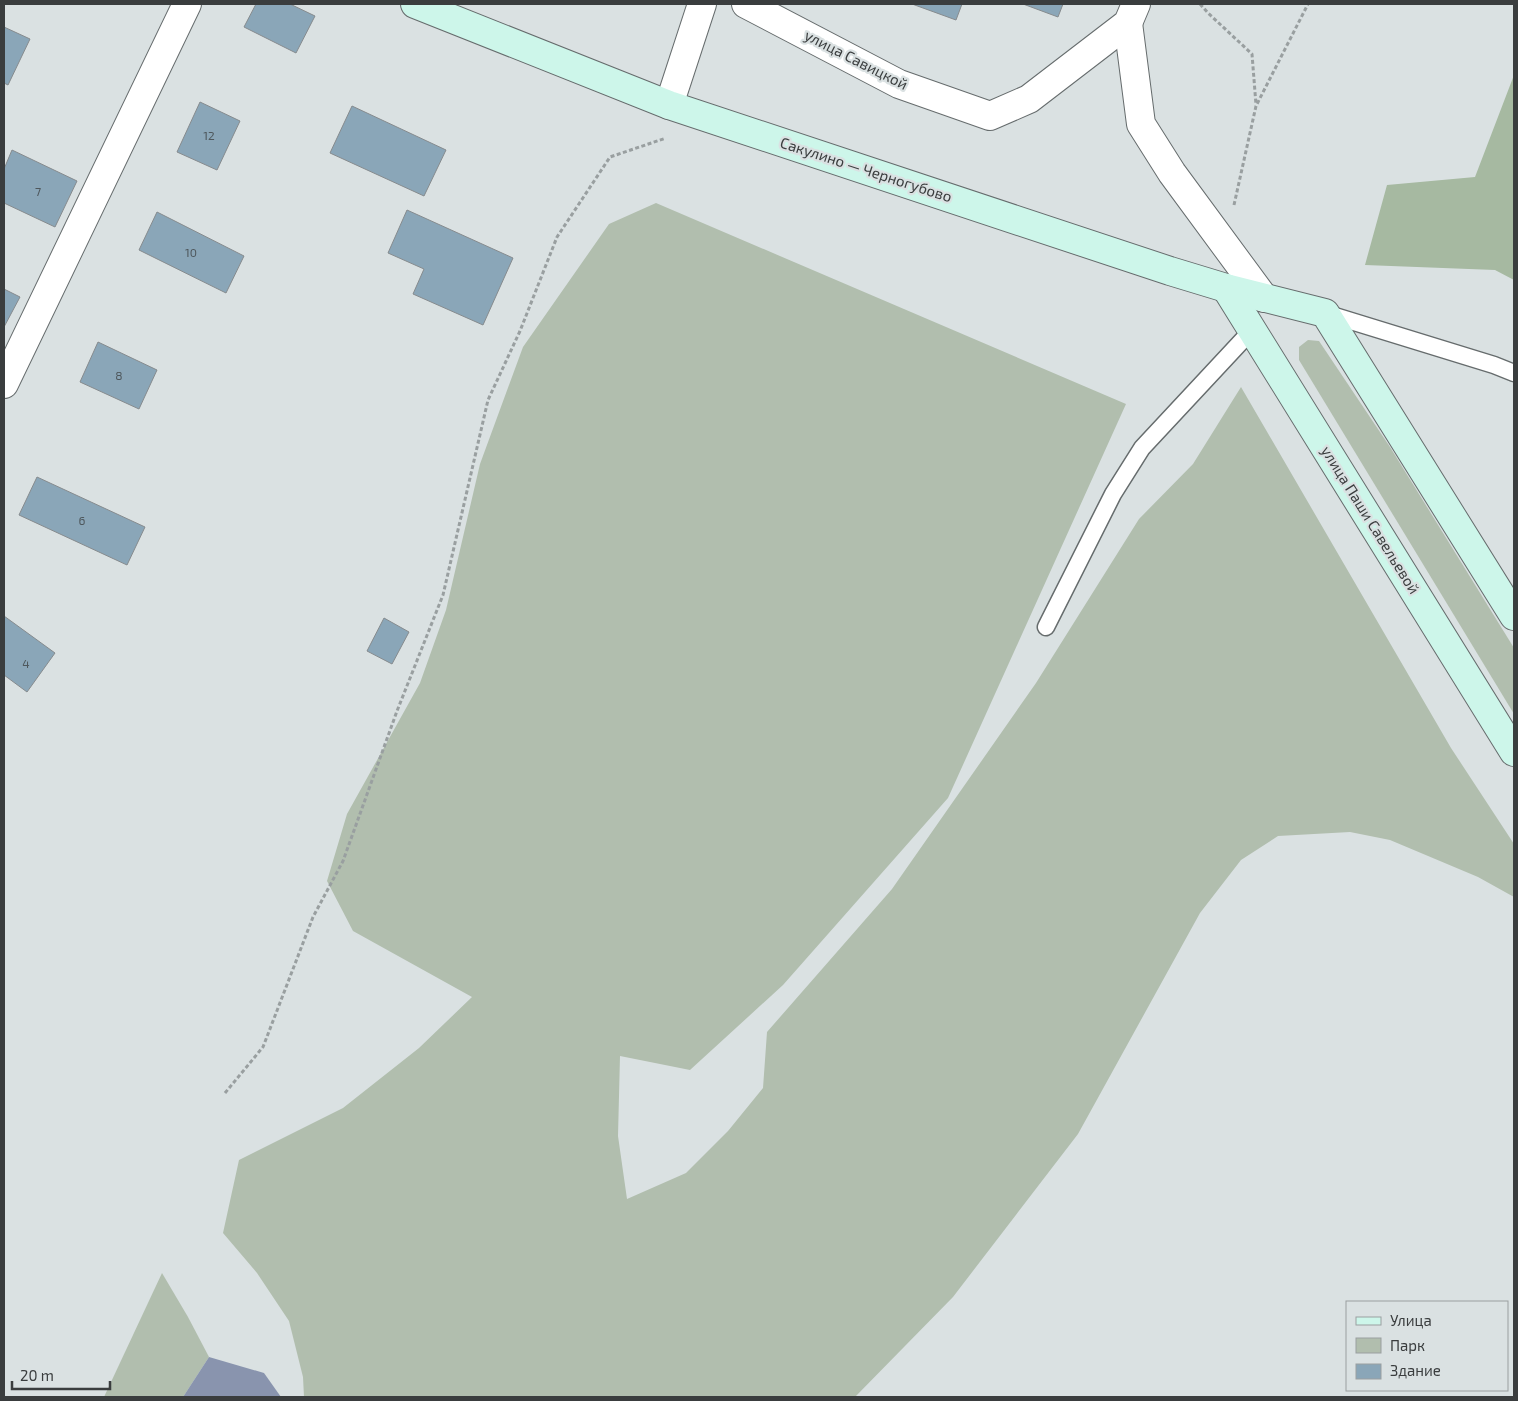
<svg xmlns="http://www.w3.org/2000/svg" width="1518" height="1401" viewBox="0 0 1518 1401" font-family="'Exo 2',sans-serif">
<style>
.green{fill:#b1beae}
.forest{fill:#a6b9a1}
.water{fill:#8994ae}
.building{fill:#8aa6b8;stroke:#868b8e}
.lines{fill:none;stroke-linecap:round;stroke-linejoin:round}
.lane-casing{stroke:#666c6d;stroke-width:19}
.street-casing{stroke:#666c6d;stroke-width:30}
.secondary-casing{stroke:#666c6d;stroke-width:30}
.path{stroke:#999fa0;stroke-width:3;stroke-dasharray:4 2.5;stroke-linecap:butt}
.lane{stroke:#fff;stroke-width:16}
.street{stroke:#fff;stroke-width:28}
.secondary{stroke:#cdf6ea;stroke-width:28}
.labels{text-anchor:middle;stroke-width:4.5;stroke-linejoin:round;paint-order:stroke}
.number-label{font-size:12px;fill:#4e575c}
.street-label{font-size:15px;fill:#3a3d3e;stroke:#dae1e2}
</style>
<rect width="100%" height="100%" fill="#dae1e2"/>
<!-- green -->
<g class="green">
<polygon points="656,203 1126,404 948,798 783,985 690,1070 620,1056 618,1136 627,1199 686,1173 728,1131 763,1088 767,1032 892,889 1036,683 1139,519 1193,464 1241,387 1451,748 1514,844 1514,897 1478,877 1390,840 1350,832 1278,836 1241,860 1200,913 1078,1134 953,1297 855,1397 304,1397 303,1377 289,1321 257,1273 223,1233 239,1160 343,1108 419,1048 472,997 353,931 327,881 347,814 420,683 446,610 480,464 523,347 609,224"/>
<polygon points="1308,340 1319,341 1390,447 1514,648 1514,714 1299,360 1299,347"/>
<polygon points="162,1273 188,1317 209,1357 183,1397 104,1397"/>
</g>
<!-- forest -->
<polygon class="forest" points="1514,75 1514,280 1495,270 1365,265 1387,185 1475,177"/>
<!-- water -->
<polygon class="water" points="209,1357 264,1373 281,1397 183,1397"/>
<!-- building -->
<g class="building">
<polygon points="256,4 290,4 315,16 296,53 244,27"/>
<polygon points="912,4 962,4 956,20"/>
<polygon points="1023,4 1063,4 1058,17"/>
<polygon points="4,27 30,39 8,85 4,83"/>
<polygon points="200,102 240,121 217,170 177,152"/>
<polygon points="352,106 446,150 424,196 330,153"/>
<polygon points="12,150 77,181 55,227 4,203 4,169"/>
<polygon points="407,210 513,258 483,325 413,294 424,269 388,253"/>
<polygon points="157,212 244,256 226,293 139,250"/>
<polygon points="4,289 20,297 4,327"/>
<polygon points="98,342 157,370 139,409 80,382"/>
<polygon points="37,477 145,527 127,565 19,515"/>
<polygon points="4,616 55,653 27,692 4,675"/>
<polygon points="384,618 409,632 392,664 367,651"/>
</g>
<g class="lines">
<defs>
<g id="lane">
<polyline points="1325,313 1494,365 1514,373"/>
<polyline points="1046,627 1113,494 1142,448 1252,330"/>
</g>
<g id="street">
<polyline points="746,4 899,84 990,116 1029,99 1128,23 1136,4"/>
<polyline points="1128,23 1141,124 1172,173 1264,298"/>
<polyline points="669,105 702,4"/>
<polyline points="4,384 187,4"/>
</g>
<g id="secondary">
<polyline points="415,4 669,105 1170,271 1226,288 1325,313 1514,616"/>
<polyline points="1226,288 1514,752"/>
</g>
</defs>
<!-- lane casing -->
<use href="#lane" class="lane-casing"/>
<!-- street casing -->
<use href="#street" class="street-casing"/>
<!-- secondary casing -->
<use href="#secondary" class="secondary-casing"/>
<!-- path -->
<g class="path">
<polyline points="1200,4 1208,13 1252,54 1256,105"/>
<polyline points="1234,205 1256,106 1308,4"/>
<polyline points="225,1093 263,1047 313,917 343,861 397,711 443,595 488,400 520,331 557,237 610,157 666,138"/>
</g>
<!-- lane -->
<use href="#lane" class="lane"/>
<!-- street -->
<use href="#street" class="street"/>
<!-- secondary -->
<use href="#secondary" class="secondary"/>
</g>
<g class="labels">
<!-- number labels -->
<g class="number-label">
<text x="209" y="140">12</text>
<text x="38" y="196">7</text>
<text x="191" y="257">10</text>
<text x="119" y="380">8</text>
<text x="82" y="525">6</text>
<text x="26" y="668">4</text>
</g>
<!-- street labels -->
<g class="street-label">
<text transform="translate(856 60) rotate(27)" y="5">улица Савицкой</text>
<text transform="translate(866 170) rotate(18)" y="5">Сакулино — Черногубово</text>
<text transform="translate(1370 520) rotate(58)" y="5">улица Паши Савельевой</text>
</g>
</g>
<!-- border -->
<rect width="1518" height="1401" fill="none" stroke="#3a3d3e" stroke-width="10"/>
<!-- legend -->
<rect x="1346" y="1301" width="162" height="90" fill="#dae1e2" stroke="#9a9fa0"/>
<rect x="1356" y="1317" width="25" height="8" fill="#cdf6ea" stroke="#9a9fa0"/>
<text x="1390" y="1326" font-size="15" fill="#3a3d3e">Улица</text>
<rect x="1356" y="1338" width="25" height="15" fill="#b1beae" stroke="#9a9fa0"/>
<text x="1390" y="1351" font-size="15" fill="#3a3d3e">Парк</text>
<rect x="1356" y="1364" width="25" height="15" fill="#8aa6b8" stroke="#9a9fa0"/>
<text x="1390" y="1376" font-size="15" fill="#3a3d3e">Здание</text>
<!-- scale -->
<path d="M12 1381v8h98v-8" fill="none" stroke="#3a3d3e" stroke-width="2.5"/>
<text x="20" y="1381" font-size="15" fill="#3a3d3e" stroke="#dae1e2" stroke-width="4" paint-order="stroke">20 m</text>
</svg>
